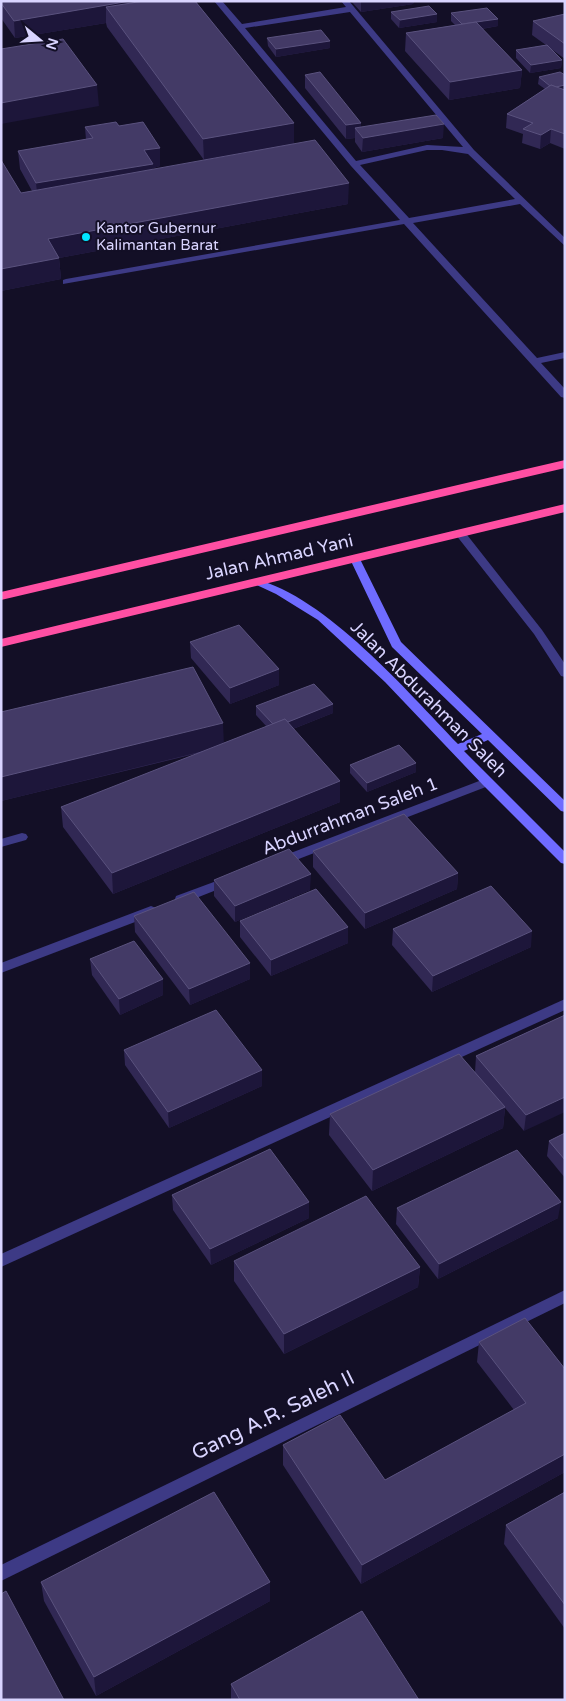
<svg xmlns="http://www.w3.org/2000/svg" width="566" height="1701" viewBox="0 0 566 1701" font-family="'Varela Round',sans-serif">
<style>
.lines{fill:none;stroke-linecap:round;stroke-linejoin:round}
.lane{fill:#3d3a85;fill-rule:evenodd}
.street{fill:#3d3a85;fill-rule:evenodd}
.secondary{fill:#6f6bff;fill-rule:evenodd}
.highway{fill:#ff4fa3;fill-rule:evenodd}
.wall{fill:#312854}
.shaded-wall{fill:#1d163a}
.building{fill:#433a66;stroke:#5a527e}
.poi-dot{fill:#00e5ff;stroke:#130f26;stroke-width:2}
.labels{text-anchor:middle;stroke-width:4;stroke-linejoin:round;paint-order:stroke}
.far-poi-label{font-size:15px;fill:#d9d4ff;stroke:#130f26;text-anchor:start}
.street-label{font-size:18px;fill:#d9d4ff;stroke:#130f26}
.near-street-label{font-size:21px;fill:#d9d4ff;stroke:#130f26}
</style>
<rect width="100%" height="100%" fill="#130f26"/>
<g class="lines">
<!-- lane -->
<g class="lane">
<path d="M214,1H222L242,24L346,7L341,1H349L474,150L565,238V246L520,204L413,223L537,358L565,352V358L541,363L565,389V398L561,397L404,224L63,284V280L66,279L400,220L351,166ZM350,12L463,147L427,145L356,161L245,28ZM427,150H442L468,154L515,199L409,218L360,165Z"/>
<polygon points="460,530 464,531 542,630 565,664 565,677 561,676 534,634 456,535 455,533 456,531"/>
<polygon points="22,833 26,834 28,837 26,840 1,847 1,839"/>
</g>
<!-- street -->
<g class="street">
<polygon points="487,778 493,782 491,785 283,865 279,866 273,862 275,859"/>
<polygon points="230,876 234,877 236,880 234,883 181,904 176,902 175,899 176,896"/>
<polygon points="151,906 156,908 157,911 156,914 1,973 1,963"/>
<polygon points="565,999 565,1010 1,1267 1,1254"/>
<polygon points="565,1290 565,1303 1,1581 1,1565"/>
</g>
<!-- secondary -->
<path class="secondary" d="M355,556L360,559L401,642L565,801V812L561,811L488,740L464,751L565,852V864L561,863L483,785L385,682L318,620L276,594L250,582L255,579C326,597 407,691 458,744L482,734L392,647L350,559Z"/>
<!-- highway -->
<g class="highway">
<polygon points="565,460 565,468 1,600 1,592"/>
<polygon points="565,504 565,512 1,647 1,639"/>
</g>
</g>
<!-- wall -->
<g class="wall">
<polygon points="1,1 195,1 294,123 294,144 204,160 107,27 106,23 15,38 1,18"/>
<polygon points="351,1 414,1 413,4 361,12"/>
<polygon points="391,12 437,14 437,22 399,28 391,19"/>
<polygon points="451,13 498,26 482,29 522,70 520,88 449,100 405,51 406,33 455,25 451,21"/>
<polygon points="565,14 565,59 547,46 562,60 561,68 530,73 516,58 516,50 546,45 532,35 533,21"/>
<polygon points="267,38 330,48 276,57 268,46"/>
<polygon points="305,75 361,127 443,138 362,152 355,142 355,138 346,139 305,88"/>
<polygon points="565,75 565,149 550,143 540,149 522,143 523,134 506,128 507,114 545,89 538,84 539,77"/>
<polygon points="119,126 160,166 153,168 153,169 348,204 59,258 61,279 1,291 1,160 21,193 32,191 20,169 18,151 86,140 85,127"/>
<polygon points="190,642 279,669 279,685 230,704 191,658"/>
<polygon points="333,704 333,713 293,729 340,802 113,894 63,827 61,807 203,752 1,801 1,712 223,743 267,727 256,715 256,706"/>
<polygon points="350,765 416,772 367,792 350,773"/>
<polygon points="313,851 458,873 457,889 365,929 313,867"/>
<polygon points="214,880 310,890 235,922 214,896"/>
<polygon points="134,916 250,979 190,1005 135,932"/>
<polygon points="240,921 348,943 271,976 240,937"/>
<polygon points="393,929 531,947 432,992 392,945"/>
<polygon points="90,959 163,995 120,1015 92,975"/>
<polygon points="565,1015 524,1131 505,1108 503,1128 372,1191 329,1135 330,1114 475,1072 476,1056"/>
<polygon points="124,1050 262,1086 169,1128 125,1065"/>
<polygon points="565,1133 565,1178 547,1156 549,1141"/>
<polygon points="172,1195 309,1218 211,1265 173,1210"/>
<polygon points="397,1208 558,1218 438,1279 396,1224"/>
<polygon points="234,1261 420,1267 418,1287 284,1354 234,1281"/>
<polygon points="479,1342 565,1369 565,1472 361,1584 283,1465 283,1445 385,1480 514,1410 477,1362"/>
<polygon points="565,1492 565,1629 504,1544 506,1525"/>
<polygon points="41,1582 270,1601 96,1696 44,1601"/>
<polygon points="231,1684 419,1700 231,1700"/>
</g>
<!-- shaded-wall -->
<g class="shaded-wall">
<polygon points="130,1 185,1 106,7 106,23 15,38 14,21"/>
<polygon points="361,1 414,1 413,4 361,12"/>
<polygon points="437,14 437,22 399,28 400,20"/>
<polygon points="498,19 498,26 462,32 462,25"/>
<polygon points="330,41 330,48 276,57 276,49"/>
<polygon points="562,60 561,68 530,73 531,65"/>
<polygon points="522,70 520,88 449,100 450,82"/>
<polygon points="97,85 99,106 1,124 1,103"/>
<polygon points="565,85 565,92 553,88"/>
<polygon points="294,123 294,144 204,160 203,139"/>
<polygon points="361,123 361,136 355,128 355,138 346,139 346,125"/>
<polygon points="444,124 443,138 362,152 363,138"/>
<polygon points="551,129 550,143 540,149 541,135"/>
<polygon points="160,148 160,166 153,168 154,182 38,202 36,183 144,150"/>
<polygon points="349,183 348,204 59,258 61,279 1,291 1,269 48,239"/>
<polygon points="279,669 279,685 230,704 230,688"/>
<polygon points="333,704 333,713 275,736 275,727"/>
<polygon points="223,723 224,746 1,801 1,777"/>
<polygon points="416,763 416,772 367,792 367,783"/>
<polygon points="340,781 340,802 113,894 112,873"/>
<polygon points="458,873 457,889 365,929 365,913"/>
<polygon points="311,874 310,890 235,922 235,906"/>
<polygon points="348,927 348,943 271,976 271,960"/>
<polygon points="532,931 531,947 432,992 433,976"/>
<polygon points="250,963 250,979 190,1005 189,989"/>
<polygon points="163,979 163,995 120,1015 119,999"/>
<polygon points="262,1070 262,1086 169,1128 168,1112"/>
<polygon points="565,1097 565,1112 524,1131 526,1115"/>
<polygon points="505,1107 503,1128 372,1191 373,1170"/>
<polygon points="309,1202 309,1218 211,1265 210,1249"/>
<polygon points="561,1202 558,1218 438,1279 439,1264"/>
<polygon points="420,1267 418,1287 284,1354 284,1334"/>
<polygon points="565,1454 565,1472 361,1584 362,1565"/>
<polygon points="270,1582 270,1601 96,1696 94,1677"/>
</g>
<!-- building -->
<g class="building">
<polygon points="1,1 130,1 14,21 1,3"/>
<polygon points="144,1 195,1 294,123 203,139 106,7"/>
<polygon points="429,6 437,14 400,20 391,12"/>
<polygon points="487,8 498,19 462,24 451,13"/>
<polygon points="565,14 565,44 533,21"/>
<polygon points="476,22 522,70 450,82 406,33"/>
<polygon points="321,30 330,41 276,49 267,38"/>
<polygon points="63,39 97,85 1,103 1,49"/>
<polygon points="547,45 562,60 531,65 516,50"/>
<polygon points="320,72 361,123 346,125 305,75"/>
<polygon points="560,72 565,75 565,85 556,87 551,85 550,86 539,77"/>
<polygon points="551,85 565,90 565,134 551,129 541,135 523,129 533,123 507,114"/>
<polygon points="436,115 444,124 363,138 355,128"/>
<polygon points="116,122 119,126 143,122 160,148 144,150 153,164 36,183 18,151 93,138 85,127"/>
<polygon points="315,140 349,183 48,239 59,258 1,269 1,160 21,193"/>
<polygon points="239,625 279,669 230,688 190,642"/>
<polygon points="193,667 223,723 1,777 1,712"/>
<polygon points="314,684 333,704 288,722 285,719 273,724 256,706"/>
<polygon points="285,719 340,781 112,873 61,807"/>
<polygon points="399,745 416,763 367,783 350,765"/>
<polygon points="404,814 458,873 365,913 313,851"/>
<polygon points="289,849 311,874 235,906 214,880"/>
<polygon points="491,886 532,931 433,976 393,929"/>
<polygon points="316,889 348,927 271,960 240,921"/>
<polygon points="194,892 250,963 189,989 134,916"/>
<polygon points="134,941 163,979 119,999 90,959"/>
<polygon points="216,1010 262,1070 168,1112 124,1050"/>
<polygon points="565,1015 565,1097 526,1115 476,1056"/>
<polygon points="459,1054 505,1107 373,1170 330,1114"/>
<polygon points="565,1133 565,1160 549,1141"/>
<polygon points="270,1149 309,1202 210,1249 172,1195"/>
<polygon points="517,1150 561,1202 439,1264 397,1208"/>
<polygon points="366,1196 420,1267 284,1334 234,1261"/>
<polygon points="525,1318 565,1369 565,1454 362,1565 283,1445 340,1415 385,1480 526,1403 479,1342"/>
<polygon points="214,1492 270,1582 94,1677 41,1582"/>
<polygon points="565,1492 565,1605 506,1525"/>
<polygon points="6,1591 64,1700 1,1700 1,1594"/>
<polygon points="362,1611 419,1700 240,1700 231,1684"/>
</g>
<!-- markers -->
<circle class="poi-dot" cx="86" cy="237" r="5"/>
<g class="labels">
<!-- far-poi labels -->
<g class="far-poi-label">
<text x="96" y="233">Kantor Gubernur<tspan x="96" dy="17">Kalimantan Barat</tspan></text>
</g>
<!-- street labels -->
<g class="street-label">
<text transform="translate(279 557) rotate(-13)" y="6">Jalan Ahmad Yani</text>
<text transform="translate(429 699) rotate(45)" y="6">Jalan Abdurahman Saleh</text>
<text transform="translate(350 816) rotate(-21)" y="6">Abdurrahman Saleh 1</text>
</g>
<!-- near-street labels -->
<g class="near-street-label">
<text transform="translate(273 1415) rotate(-26)" y="7">Gang A.R. Saleh II</text>
</g>
</g>
<!-- border -->
<rect width="566" height="1701" fill="none" stroke="#d9d4ff" stroke-width="5"/>
<!-- north arrow -->
<g transform="translate(40 40) rotate(108)" stroke="#130f26" stroke-width="4" paint-order="stroke">
<path d="M0-4L9 19L0 12L-9 19Z" fill="#d9d4ff"/>
<text y="-8" font-size="14" font-weight="bold" text-anchor="middle" fill="#d9d4ff">N</text>
</g>
</svg>
